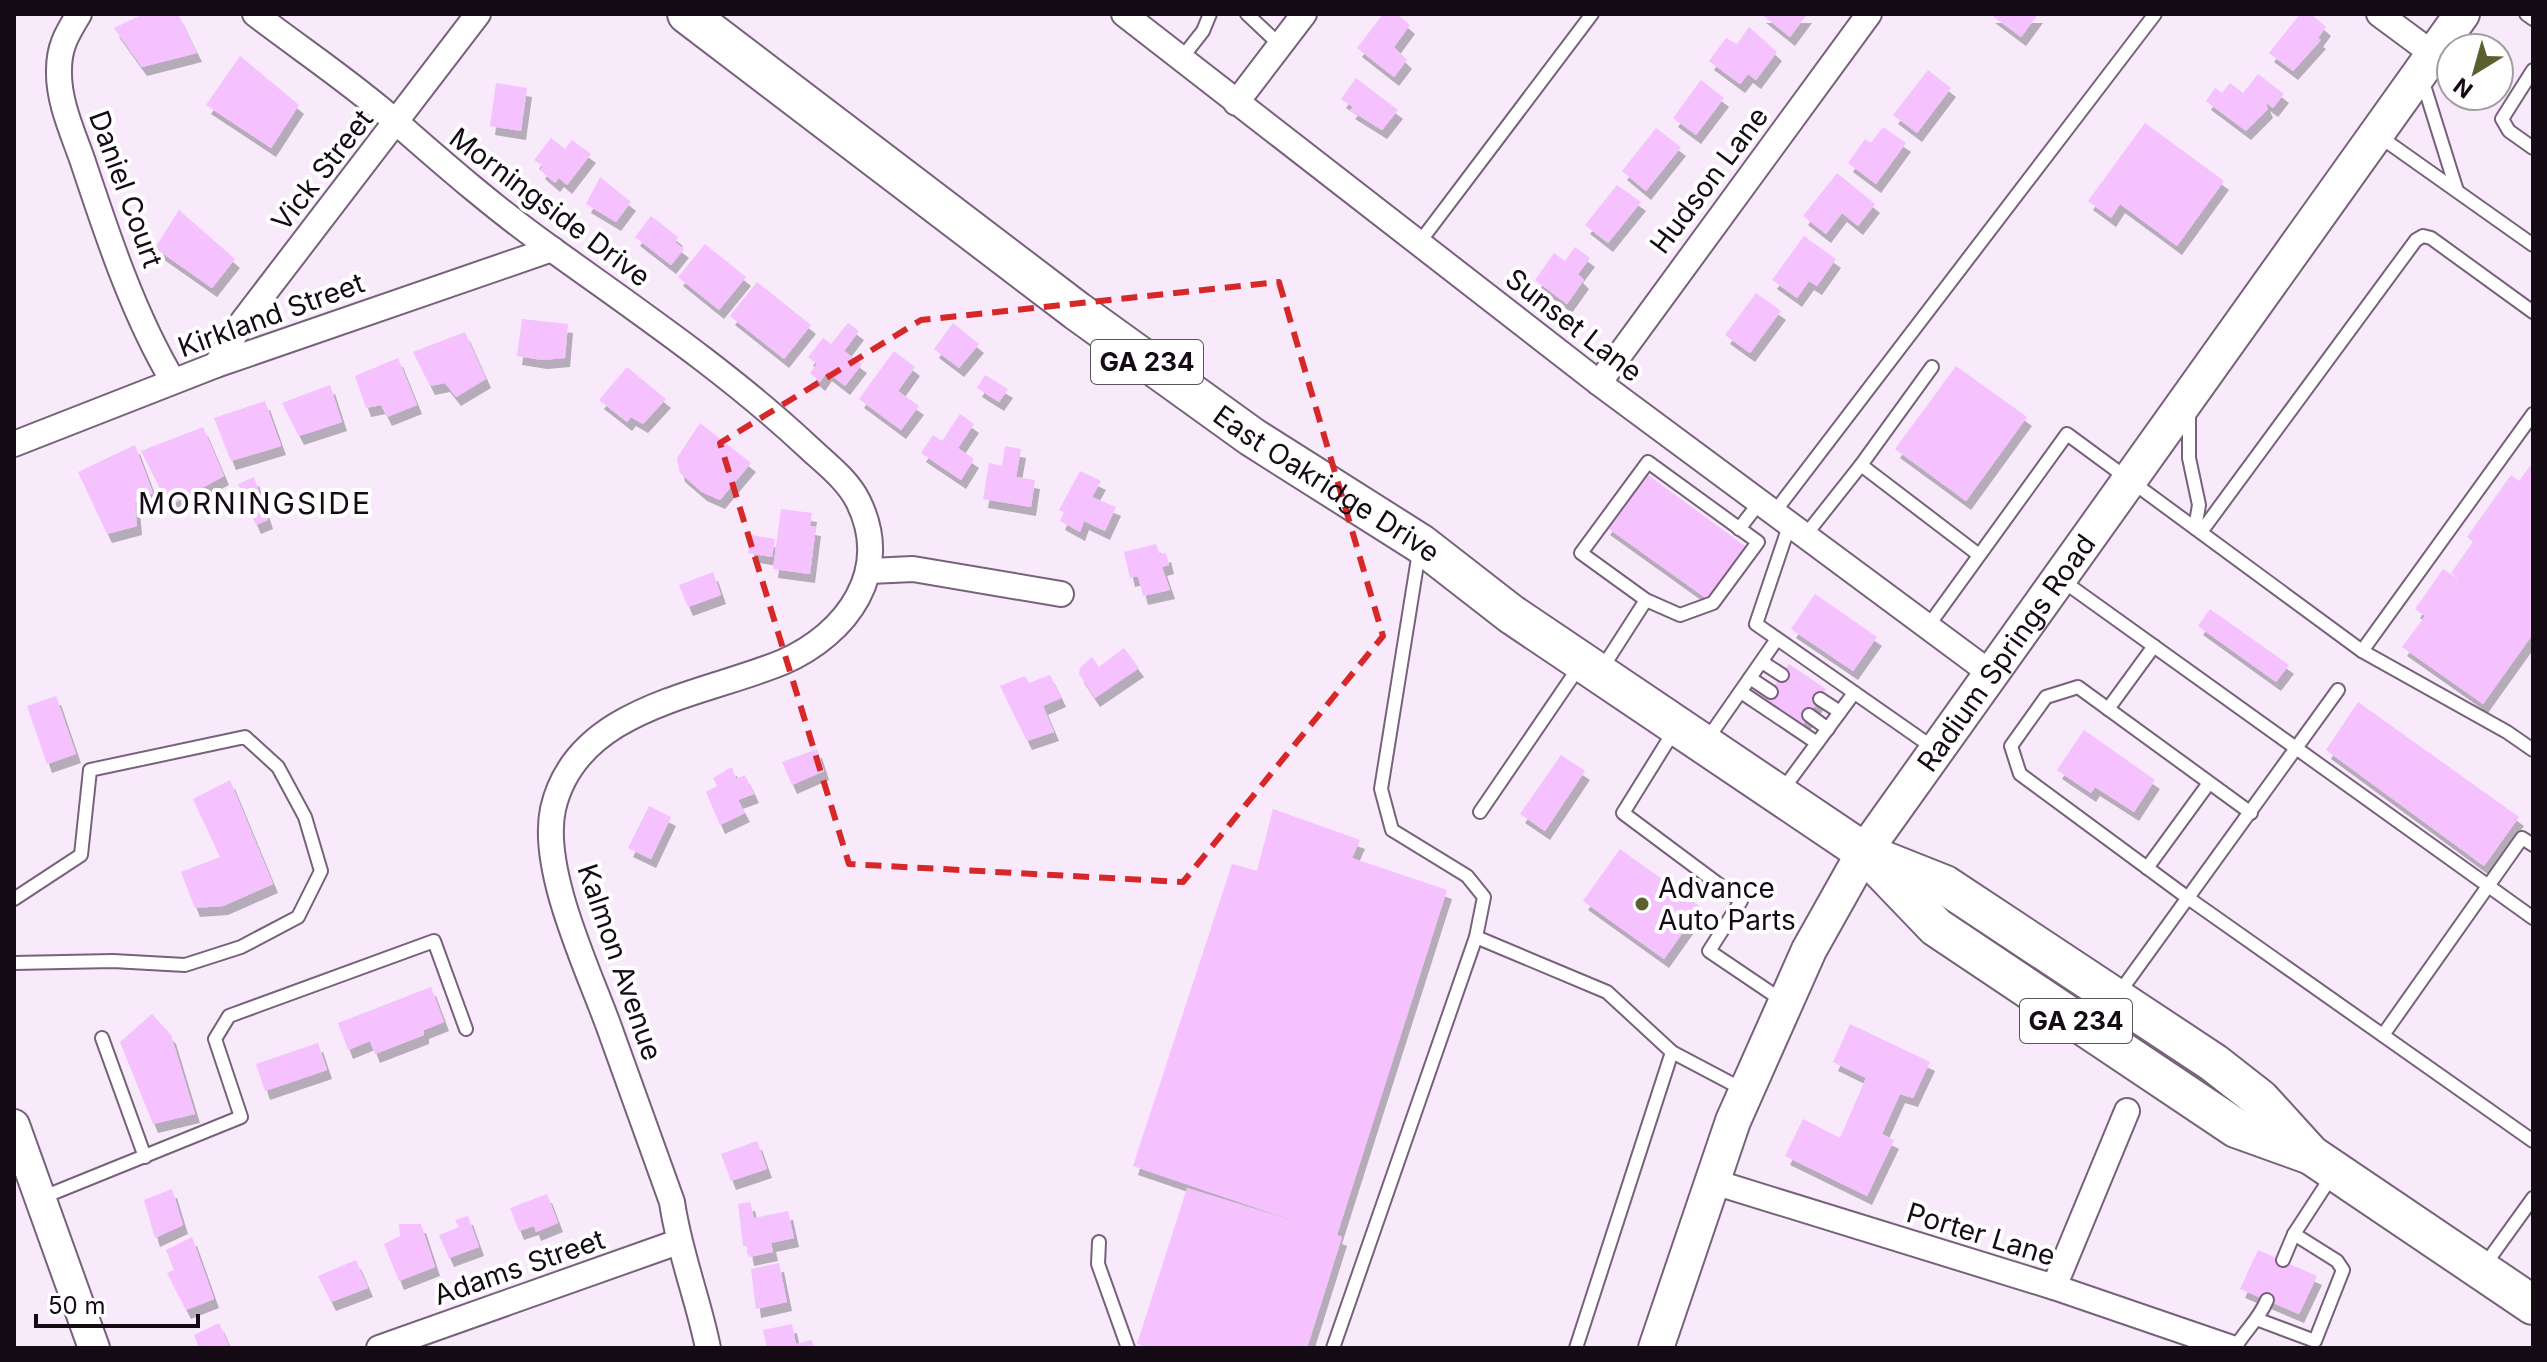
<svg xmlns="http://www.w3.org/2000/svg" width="2547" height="1362" viewBox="0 0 2547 1362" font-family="Inter,sans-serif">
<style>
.building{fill:#f5c1ff;filter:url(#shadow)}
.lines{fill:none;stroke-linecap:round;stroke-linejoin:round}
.service-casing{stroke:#77617b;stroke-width:16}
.minor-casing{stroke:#77617b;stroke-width:28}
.tertiary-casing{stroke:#77617b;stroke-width:34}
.secondary-casing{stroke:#77617b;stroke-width:38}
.primary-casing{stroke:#77617b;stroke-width:42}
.service{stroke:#fff;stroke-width:12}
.minor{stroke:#fff;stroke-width:24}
.tertiary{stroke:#fff;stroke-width:30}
.secondary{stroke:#fff;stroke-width:34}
.primary{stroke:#fff;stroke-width:38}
.marked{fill:none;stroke:#d62828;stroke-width:6;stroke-dasharray:16 10;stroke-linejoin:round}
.poi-dot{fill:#5c602e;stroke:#fff;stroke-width:3}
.labels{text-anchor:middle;stroke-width:8;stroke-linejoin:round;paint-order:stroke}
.shield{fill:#fff;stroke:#5a545b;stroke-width:2}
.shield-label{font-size:26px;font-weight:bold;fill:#140b15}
.street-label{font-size:28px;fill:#140b15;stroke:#fff}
.poi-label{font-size:28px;fill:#140b15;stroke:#fff;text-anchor:start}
.neighbourhood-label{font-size:30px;letter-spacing:2px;fill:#140b15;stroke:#fff}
</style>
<defs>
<filter id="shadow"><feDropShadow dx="5" dy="9" stdDeviation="0" flood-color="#0004"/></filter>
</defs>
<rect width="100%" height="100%" fill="#f8e9fb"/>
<!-- building -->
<g class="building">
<polygon points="143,14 178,14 197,53 142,67 114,28"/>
<polygon points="1383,14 1397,14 1410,25 1394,47 1407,60 1394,77 1357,48"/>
<polygon points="1761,14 1807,14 1790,37"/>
<polygon points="1990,14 2038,14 2021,37"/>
<polygon points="2300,14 2311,14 2326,27 2318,38 2321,40 2293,71 2269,53"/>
<polygon points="1749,27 1777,52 1756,80 1748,74 1740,84 1709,61 1726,38 1737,44"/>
<polygon points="240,56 299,105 271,148 206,105"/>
<polygon points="1928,70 1951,88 1917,133 1893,115"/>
<polygon points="2258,74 2284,94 2273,108 2265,102 2268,109 2246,131 2206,101 2215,88 2222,93 2230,83 2243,93"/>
<polygon points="1356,78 1398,110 1382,130 1350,110 1353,107 1341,99"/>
<polygon points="1701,80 1724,98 1696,135 1673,118"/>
<polygon points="496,83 527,88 521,131 490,126"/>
<polygon points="2145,123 2224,181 2177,246 2120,204 2111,218 2088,201"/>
<polygon points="1883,127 1906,143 1876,184 1848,163 1865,139 1871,143"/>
<polygon points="1656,128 1681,147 1646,191 1622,171"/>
<polygon points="551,138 565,149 572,140 591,154 567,185 559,178 555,183 540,170 543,166 534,160"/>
<polygon points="1837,173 1875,204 1858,226 1842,213 1826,234 1803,216"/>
<polygon points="600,177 631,202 616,222 586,204"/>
<polygon points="1617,185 1641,202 1608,243 1585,225"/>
<polygon points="179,210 235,259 212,288 155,248"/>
<polygon points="651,216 678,237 675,242 684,249 671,265 635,237"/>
<polygon points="1804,236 1836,259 1817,286 1809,281 1797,298 1772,280"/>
<polygon points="705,244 746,277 719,310 678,277"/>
<polygon points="1575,247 1590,258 1578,274 1584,280 1567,304 1535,280 1554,253 1565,261"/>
<polygon points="757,282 811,325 784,359 730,316"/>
<polygon points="1756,293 1781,311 1750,353 1725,335"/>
<polygon points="522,319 568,324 565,358 542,360 517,356"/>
<polygon points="848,323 859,331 844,351 862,364 845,386 827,372 820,382 810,373 817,364 808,357 823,338 831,344"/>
<polygon points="953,323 979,344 959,368 934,349"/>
<polygon points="465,332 486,379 456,397 445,383 430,386 413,352"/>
<polygon points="894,351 915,367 898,391 919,406 901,430 859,399"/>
<polygon points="398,358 417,405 387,417 381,405 366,408 355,376"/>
<polygon points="1956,366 2027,417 1966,501 1895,449"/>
<polygon points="627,367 666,399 643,424 631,417 627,422 599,400"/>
<polygon points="985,375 1008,389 999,402 977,388"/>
<polygon points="330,385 342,422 299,436 282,403"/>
<polygon points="265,401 281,446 231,461 214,418"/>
<polygon points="960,414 974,424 958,448 974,459 961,480 921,453 933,435 942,441"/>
<polygon points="700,423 751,463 720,500 702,492 680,473 677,458"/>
<polygon points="203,427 224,476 169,506 141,451"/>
<polygon points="135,445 153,493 135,503 137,526 107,534 78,472"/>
<polygon points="1005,446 1021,449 1016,477 1035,480 1031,507 983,499 989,463 1002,466"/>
<polygon points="2533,462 2533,634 2483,704 2402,647 2425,616 2415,609 2443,569 2463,582 2451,573 2473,542 2467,537 2511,475 2519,481"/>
<polygon points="1080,471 1101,481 1092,497 1116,507 1105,531 1084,521 1080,532 1060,521 1064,512 1059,510"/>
<polygon points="1644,472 1745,546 1707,599 1605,526"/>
<polygon points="254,477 268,520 256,525 238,484"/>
<polygon points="781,509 812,513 810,526 816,527 810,574 773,569"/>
<polygon points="751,535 775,539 772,557 748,553"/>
<polygon points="1156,544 1160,555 1166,553 1169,565 1162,567 1170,590 1143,596 1138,576 1130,578 1124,552"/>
<polygon points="713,572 721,595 688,607 679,585"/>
<polygon points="1815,594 1877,637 1853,671 1791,629"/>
<polygon points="2210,609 2289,665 2276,682 2198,626"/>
<polygon points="1124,648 1139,668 1095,698 1079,674 1080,668 1092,657 1099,667"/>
<polygon points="1789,664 1826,689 1801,728 1763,703"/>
<polygon points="1050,675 1061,698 1043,706 1054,732 1027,741 1000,686 1025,676 1029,683"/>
<polygon points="56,696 76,754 47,764 27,706"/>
<polygon points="2358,702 2519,817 2484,866 2326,750"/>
<polygon points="2084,730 2155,780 2134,812 2095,787 2091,793 2057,770"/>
<polygon points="817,749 824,771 792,785 782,762"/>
<polygon points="1561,755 1585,771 1545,831 1520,814"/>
<polygon points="732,767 736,779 745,775 754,794 738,800 745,813 720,825 706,792 717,786 713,778"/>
<polygon points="230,780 273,884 223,906 195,908 181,872 220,857 193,799"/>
<polygon points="649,806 671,817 651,859 628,848"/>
<polygon points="1273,809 1360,840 1352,858 1447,890 1337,1235 1342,1237 1307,1348 1149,1348 1137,1344 1187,1188 1307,1225 1133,1166 1232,864 1257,871"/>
<polygon points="1620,849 1701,907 1664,959 1583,901"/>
<polygon points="431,987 444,1022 424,1030 424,1035 375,1054 370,1041 348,1050 338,1023"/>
<polygon points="152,1014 171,1035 195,1114 153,1124 120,1042"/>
<polygon points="1850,1024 1930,1062 1913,1098 1900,1094 1882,1134 1894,1140 1867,1196 1785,1156 1803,1119 1840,1138 1866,1078 1833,1062"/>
<polygon points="318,1043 327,1070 265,1091 256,1064"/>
<polygon points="757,1141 767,1169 731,1181 721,1154"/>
<polygon points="172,1189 183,1225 155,1238 144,1200"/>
<polygon points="547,1194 558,1223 536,1232 534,1226 519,1231 510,1208"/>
<polygon points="750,1202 754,1218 788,1211 794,1238 771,1243 773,1252 749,1257 747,1246 743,1246 738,1204"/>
<polygon points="468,1216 479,1247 449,1258 439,1235 459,1227 455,1220"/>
<polygon points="399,1224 421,1224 435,1267 399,1281 384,1244 400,1236"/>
<polygon points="192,1237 214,1299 186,1310 167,1273 174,1270 166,1250"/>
<polygon points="2258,1250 2317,1276 2299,1314 2240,1289"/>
<polygon points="356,1260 368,1288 331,1302 318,1276"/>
<polygon points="779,1263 787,1302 756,1309 751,1269"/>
<polygon points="219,1323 230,1348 199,1348 194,1335"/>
<polygon points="792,1324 796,1344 812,1340 814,1348 767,1348 763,1330"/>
</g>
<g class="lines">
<defs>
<g id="service">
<polyline points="1247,14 1280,45"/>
<polyline points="2526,14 2533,19"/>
<polyline points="1181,59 1203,31 1210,14"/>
<polyline points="2533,70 2502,119 2509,131 2533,148"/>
<polyline points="2422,79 2457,191"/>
<polyline points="2379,136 2533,245"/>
<polyline points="1419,243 1592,14"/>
<polyline points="2189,413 2189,458 2199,505 2195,528"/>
<polyline points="1861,465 1932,367"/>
<polyline points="1773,514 2155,14"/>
<polyline points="1789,526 1756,624 1935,749"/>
<polyline points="1739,529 1759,503"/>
<polyline points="2201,532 2416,240 2423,236 2431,238 2533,312"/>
<polyline points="1804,537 1861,465 1979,555"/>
<polyline points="1419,552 1381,789 1392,830 1467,876 1484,897 1476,937 1607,992 1672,1052 1744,1090"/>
<polyline points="2063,581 2533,918"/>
<polyline points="1926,629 2067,434 2362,651 2507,732 2533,750"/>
<polyline points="2362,651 2533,414"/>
<polyline points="1762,662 1782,675"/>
<polyline points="1601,670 1646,600 1680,615 1713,603 1758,542 1648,462 1581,553 1646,600"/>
<polyline points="1750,678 1771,692"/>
<polyline points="1741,692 1817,743"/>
<polyline points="1820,699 1840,712"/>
<polyline points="2108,709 2154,646"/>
<polyline points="1809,715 1828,729"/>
<polyline points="1674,731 1623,813 1741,901 1709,951 1783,1001"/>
<polyline points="1706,741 1777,639"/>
<polyline points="1781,792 1854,693"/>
<polyline points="1480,812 1581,664"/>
<polyline points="2251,813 2078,687 2046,697 2011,746 2020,774 2188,898 2533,1141"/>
<polyline points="2147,868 2209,783"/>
<polyline points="14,899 81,855 90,770 245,737 278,767 305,817 321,871 298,917 241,947 185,965 113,961 14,963"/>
<polyline points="2119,993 2338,690"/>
<polyline points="2383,1035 2522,838 2533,845"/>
<polyline points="102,1038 145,1157"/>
<polyline points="41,1198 241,1117 215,1039 229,1016 434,941 466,1029"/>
<polyline points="1099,1242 1098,1264 1128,1348"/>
<polyline points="2283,1260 2294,1234 2333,1174"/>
<polyline points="2484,1266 2533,1198"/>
<polyline points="2259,1320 2315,1341 2343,1270 2337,1261 2294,1234"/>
<polyline points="1333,1348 1476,937"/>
<polyline points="1576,1348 1672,1052"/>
<path d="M2235,1348C2246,1329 2258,1321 2267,1300"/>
</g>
<g id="minor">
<path d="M79,14C67,34 59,46 59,70C58,100 72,131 82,159C107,234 133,314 173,381"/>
<path d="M255,14C302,50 352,83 396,122C446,166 498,211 553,250C639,312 729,373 807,446C825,463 847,479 858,501C893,571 847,634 783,662C701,696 576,707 553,809C540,870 588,969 609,1027C630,1085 651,1144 672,1202C679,1252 698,1298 708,1348"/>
<polyline points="1124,14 1599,383 1993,675"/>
<polyline points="2379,14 2433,54"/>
<polyline points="1236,103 1304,14"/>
<polyline points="216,365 243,321 478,14"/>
<polyline points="1599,383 1869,14"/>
<polyline points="14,444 216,365 552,249"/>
<polyline points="870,571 913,569 1061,594"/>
<polyline points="1711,1181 2054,1287 2232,1348"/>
<polyline points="2054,1287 2127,1111"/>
<polyline points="379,1348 678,1242"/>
</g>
<polyline id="tertiary" points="14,1125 94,1348"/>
<g id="secondary">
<path id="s1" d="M1656,1348L1733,1121L1809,950L1864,852L2462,14"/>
</g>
<g id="primary">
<path id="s2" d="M687,14L1077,311L1252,437L1421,544L1511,614L1864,852L1936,927L2236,1128L2311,1155"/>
<polyline points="1877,858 1945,885 2214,1063 2260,1099 2311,1155 2533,1305"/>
</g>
</defs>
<!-- service casing -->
<use href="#service" class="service-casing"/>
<!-- minor casing -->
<use href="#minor" class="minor-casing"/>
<!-- tertiary casing -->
<use href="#tertiary" class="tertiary-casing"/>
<!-- secondary casing -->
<use href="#secondary" class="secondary-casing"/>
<!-- primary casing -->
<use href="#primary" class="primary-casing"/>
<!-- service -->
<use href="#service" class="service"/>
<!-- minor -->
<use href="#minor" class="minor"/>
<!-- tertiary -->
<use href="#tertiary" class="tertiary"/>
<!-- secondary -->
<use href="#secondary" class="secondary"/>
<!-- primary -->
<use href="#primary" class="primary"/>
</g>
<!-- marked area -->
<path class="marked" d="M1279,282L1383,636L1183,882L849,864L720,443L921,320Z"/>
<!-- markers -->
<circle class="poi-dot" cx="1642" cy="904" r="8"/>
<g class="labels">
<!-- shield labels -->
<g class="shield">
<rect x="1091" y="340" width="112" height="44" rx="6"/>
<rect x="2020" y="999" width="112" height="44" rx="6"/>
</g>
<g class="shield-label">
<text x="1147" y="371">GA 234</text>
<text x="2076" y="1030">GA 234</text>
</g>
<!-- street labels -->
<g class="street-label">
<text transform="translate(322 170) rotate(-52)" y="10">Vick Street</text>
<text transform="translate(1709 180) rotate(-53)" y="10">Hudson Lane</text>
<text transform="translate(126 189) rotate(70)" y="10">Daniel Court</text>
<text transform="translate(550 207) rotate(37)" y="10">Morningside Drive</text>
<text transform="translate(271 315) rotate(-20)" y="10">Kirkland Street</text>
<text transform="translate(1574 325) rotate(38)" y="10">Sunset Lane</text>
<text dy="10" stroke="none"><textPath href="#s2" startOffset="794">East Oakridge Drive</textPath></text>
<text dy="10" stroke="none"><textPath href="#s1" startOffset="784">Radium Springs Road</textPath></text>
<text transform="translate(620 962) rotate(71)" y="10">Kalmon Avenue</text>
<text transform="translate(1981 1234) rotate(17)" y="10">Porter Lane</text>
<text transform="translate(519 1267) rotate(-19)" y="10">Adams Street</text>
</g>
<!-- poi labels -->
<g class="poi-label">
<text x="1658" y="898">Advance<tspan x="1658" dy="32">Auto Parts</tspan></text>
</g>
<!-- neighbourhood labels -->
<g class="neighbourhood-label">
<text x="255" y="514">MORNINGSIDE</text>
</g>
</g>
<!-- border -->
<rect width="2547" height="1362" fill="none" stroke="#140b15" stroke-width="32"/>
<!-- north arrow -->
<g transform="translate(2475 72) rotate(217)"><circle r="38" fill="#ffffff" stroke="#a19da1" stroke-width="2"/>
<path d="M0-6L14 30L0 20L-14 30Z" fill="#5c602e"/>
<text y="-12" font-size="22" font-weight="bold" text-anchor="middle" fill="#140b15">N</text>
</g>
<!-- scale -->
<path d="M36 1314v12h162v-12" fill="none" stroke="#140b15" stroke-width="4"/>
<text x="48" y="1314" font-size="24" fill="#140b15" stroke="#ffffff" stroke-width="6" paint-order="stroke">50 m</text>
</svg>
